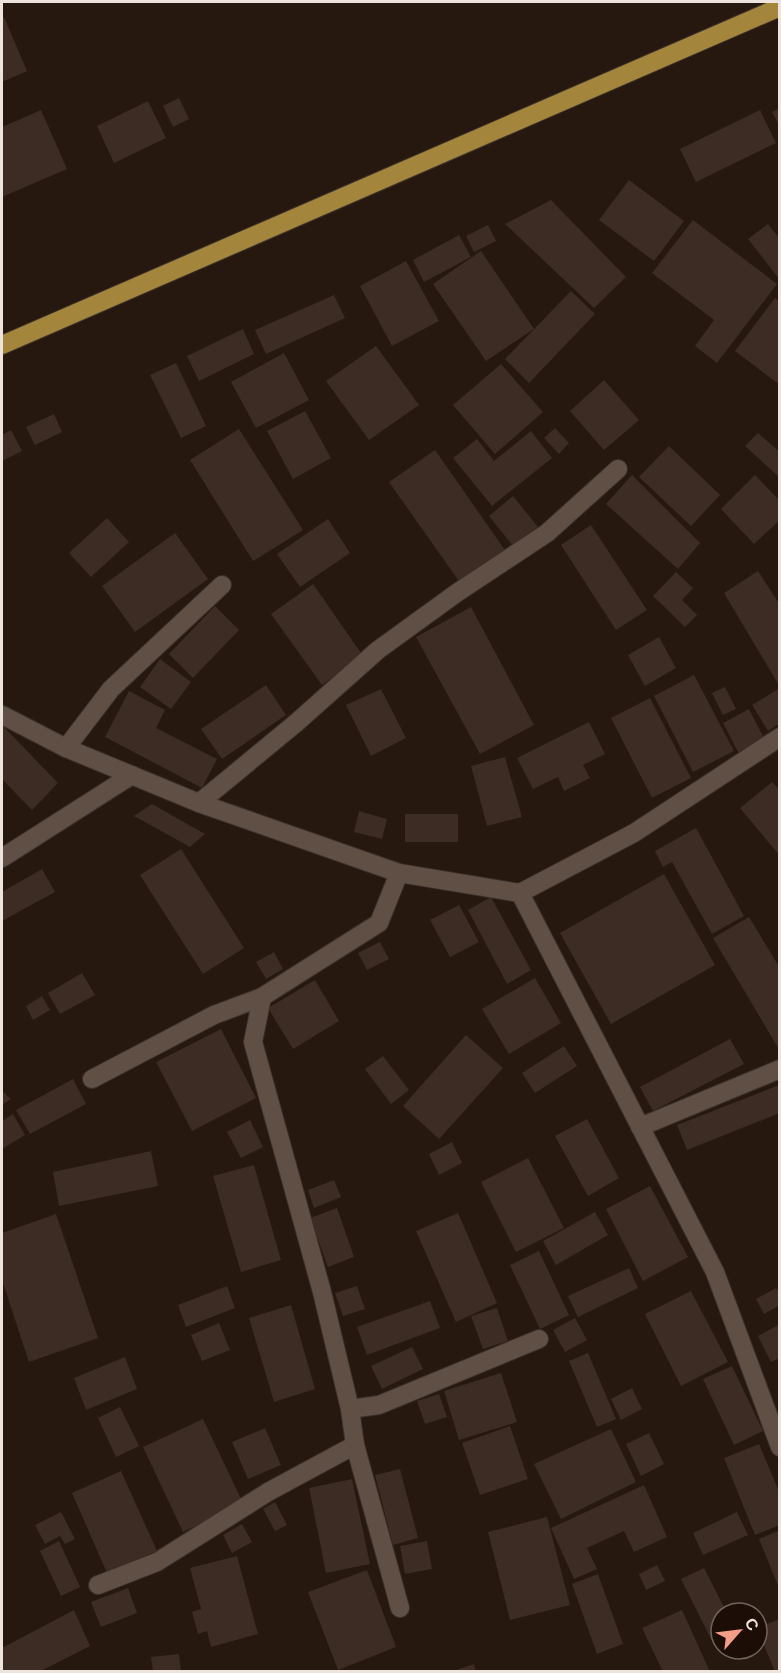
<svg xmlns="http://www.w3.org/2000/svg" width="781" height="1673" viewBox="0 0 781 1673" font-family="'Work Sans',sans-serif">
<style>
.building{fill:#3c2c23}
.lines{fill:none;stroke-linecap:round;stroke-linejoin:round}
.minor-casing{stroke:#3b312c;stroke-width:20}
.major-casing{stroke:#3b312c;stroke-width:20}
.minor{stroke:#604f45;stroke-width:18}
.major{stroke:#a3863b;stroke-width:18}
</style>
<rect width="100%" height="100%" fill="#26180e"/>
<!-- building -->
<g class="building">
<polygon points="4,17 27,71 2,82 2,18"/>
<polygon points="179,98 189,119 173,127 163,106"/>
<polygon points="148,101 166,138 114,163 97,126"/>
<polygon points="780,108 780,127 772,112"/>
<polygon points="41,110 67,169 2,197 2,127"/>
<polygon points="760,110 776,143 696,182 680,149"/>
<polygon points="629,180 684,221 654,261 599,220"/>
<polygon points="551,200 626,277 594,308 505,224"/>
<polygon points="693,220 777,284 717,363 695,346 714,320 652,273"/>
<polygon points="768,224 780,239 780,280 748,239"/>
<polygon points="488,225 496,241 474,252 466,236"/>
<polygon points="459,235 471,257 424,282 413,260"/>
<polygon points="481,251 534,329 486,361 433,284"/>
<polygon points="406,261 439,321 392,346 360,286"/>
<polygon points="571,291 595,314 529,383 505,359"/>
<polygon points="334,295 345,318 266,354 255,330"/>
<polygon points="775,298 780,302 780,385 735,351"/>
<polygon points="243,329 254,354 199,381 187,356"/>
<polygon points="376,346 419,405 369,440 326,381"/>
<polygon points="284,353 309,400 256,428 231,382"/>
<polygon points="176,363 206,426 181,438 150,375"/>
<polygon points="501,364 543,412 495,454 453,405"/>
<polygon points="604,380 639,420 604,450 570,411"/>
<polygon points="305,411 331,458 293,479 267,431"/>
<polygon points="54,414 62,432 35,445 26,427"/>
<polygon points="555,428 569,443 559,454 544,438"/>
<polygon points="239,429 303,530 253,561 190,460"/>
<polygon points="11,430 22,451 2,461 2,435"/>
<polygon points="531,431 552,458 492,506 453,458 477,439 494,461"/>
<polygon points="758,433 780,452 780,478 745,446"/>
<polygon points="669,446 720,495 691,526 639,477"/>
<polygon points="435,450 507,553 461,584 389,482"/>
<polygon points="632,475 700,543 678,569 606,504"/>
<polygon points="755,475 780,501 780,520 754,544 721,509"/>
<polygon points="513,496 538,527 513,546 489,516"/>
<polygon points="107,518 129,542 91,577 69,553"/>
<polygon points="328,519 350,553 300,587 277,554"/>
<polygon points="591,525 647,610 616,630 561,545"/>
<polygon points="175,533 208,579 135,632 102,586"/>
<polygon points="758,571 780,605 780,687 724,593"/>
<polygon points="676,572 693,588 682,600 697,615 685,627 653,596"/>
<polygon points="313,584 363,656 322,685 271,614"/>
<polygon points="215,606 239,630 193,678 169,654"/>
<polygon points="471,607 534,725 480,754 416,637"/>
<polygon points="659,637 676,668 645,686 628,655"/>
<polygon points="160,659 191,682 171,709 140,687"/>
<polygon points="694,675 734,751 693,772 654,696"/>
<polygon points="266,685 286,715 222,759 201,729"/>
<polygon points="725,687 736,709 723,715 712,693"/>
<polygon points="780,688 780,723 768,731 752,705"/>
<polygon points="381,689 406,738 371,756 346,705"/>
<polygon points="129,691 165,710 156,728 217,759 202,788 105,737"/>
<polygon points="650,698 691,778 652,798 611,718"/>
<polygon points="749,709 765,740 739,754 723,723"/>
<polygon points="589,722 605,754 583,765 590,778 564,791 558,777 533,789 517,758"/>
<polygon points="2,725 58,783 32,810 2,779"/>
<polygon points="505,757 522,817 487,826 471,766"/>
<polygon points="772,782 780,790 780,856 740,808"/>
<polygon points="152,804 205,834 190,847 134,816"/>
<polygon points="359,811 387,819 382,839 354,832"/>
<rect x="405" y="814" width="53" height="28"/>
<polygon points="696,828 744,916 712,934 672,862 663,867 655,851"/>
<polygon points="181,849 244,948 203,974 140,875"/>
<polygon points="42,869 55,892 2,921 2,892"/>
<polygon points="664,874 715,965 611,1024 560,933"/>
<polygon points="491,897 531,970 507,984 468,910"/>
<polygon points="459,905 479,942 450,957 430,920"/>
<polygon points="749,917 780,968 780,1051 713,938"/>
<polygon points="380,942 389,959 367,970 358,953"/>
<polygon points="274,952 283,969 266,979 256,962"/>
<polygon points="82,973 95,995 60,1014 48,993"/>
<polygon points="535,978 561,1023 509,1054 482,1009"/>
<polygon points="315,980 339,1021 293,1049 268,1008"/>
<polygon points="42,996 50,1010 33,1020 26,1006"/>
<polygon points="221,1029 256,1098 192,1131 156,1062"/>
<polygon points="466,1035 503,1068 439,1139 403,1106"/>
<polygon points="730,1039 744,1064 653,1111 640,1087"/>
<polygon points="564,1046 577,1066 535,1093 522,1073"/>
<polygon points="383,1056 409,1090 391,1104 365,1069"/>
<polygon points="73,1079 86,1104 30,1134 16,1110"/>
<polygon points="779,1085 780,1113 687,1150 677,1125"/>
<polygon points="2,1091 11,1099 2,1105"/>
<polygon points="13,1114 25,1135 2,1149 2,1121"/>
<polygon points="587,1119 619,1178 588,1196 555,1136"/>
<polygon points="250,1120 263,1147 241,1158 227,1132"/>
<polygon points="452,1142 462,1163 439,1175 429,1154"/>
<polygon points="151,1151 158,1186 59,1206 53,1172"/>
<polygon points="528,1158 564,1228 516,1252 481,1182"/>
<polygon points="254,1165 281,1260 241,1272 213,1176"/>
<polygon points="334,1180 341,1197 314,1208 308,1190"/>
<polygon points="650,1186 688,1257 643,1281 606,1209"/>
<polygon points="337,1208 354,1257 328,1267 310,1218"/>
<polygon points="595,1212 608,1235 556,1265 543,1241"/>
<polygon points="458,1213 497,1303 456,1322 416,1231"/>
<polygon points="56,1214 98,1338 29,1362 2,1280 2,1233"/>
<polygon points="539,1251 569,1315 540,1329 510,1265"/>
<polygon points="629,1268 638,1288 578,1317 568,1296"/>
<polygon points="227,1286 235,1308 186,1327 178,1305"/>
<polygon points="357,1286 365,1309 343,1316 335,1293"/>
<polygon points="776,1288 780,1293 780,1305 764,1314 756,1299"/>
<polygon points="691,1291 728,1362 681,1386 645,1314"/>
<polygon points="430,1301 440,1328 367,1355 357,1327"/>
<polygon points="291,1305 315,1389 274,1402 249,1318"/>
<polygon points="497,1308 508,1341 483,1349 471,1316"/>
<polygon points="575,1318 587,1340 565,1352 553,1330"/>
<polygon points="219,1323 230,1350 202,1361 191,1335"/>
<polygon points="780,1324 780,1358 771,1362 758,1336"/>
<polygon points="412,1347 423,1369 382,1389 371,1366"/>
<polygon points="588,1353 616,1419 597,1427 569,1361"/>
<polygon points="125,1357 137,1389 86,1410 74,1378"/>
<polygon points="732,1366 763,1431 734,1445 703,1379"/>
<polygon points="501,1373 517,1422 459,1440 444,1391"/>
<polygon points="632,1388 642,1409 621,1420 611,1399"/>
<polygon points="439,1394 447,1417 425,1424 417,1401"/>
<polygon points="120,1407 139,1446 116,1457 98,1418"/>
<polygon points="203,1419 243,1503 183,1532 143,1447"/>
<polygon points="510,1426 528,1479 480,1495 462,1443"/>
<polygon points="265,1428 281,1465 248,1479 232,1442"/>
<polygon points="611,1429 636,1482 561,1519 534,1464"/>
<polygon points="649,1433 664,1464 641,1476 626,1444"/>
<polygon points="759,1444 780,1494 780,1525 755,1535 724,1458"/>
<polygon points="400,1469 418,1538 393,1545 375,1475"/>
<polygon points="121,1471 157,1551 107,1573 72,1493"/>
<polygon points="352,1479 370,1564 326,1573 309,1488"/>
<polygon points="644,1485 667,1537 634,1552 624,1531 587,1548 597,1569 574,1579 551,1528"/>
<polygon points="275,1502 287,1525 275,1531 263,1509"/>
<polygon points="61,1512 75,1539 65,1544 60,1536 45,1544 35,1525"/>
<polygon points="737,1512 748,1535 703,1555 693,1533"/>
<polygon points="547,1517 570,1605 510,1620 488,1532"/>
<polygon points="242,1524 252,1542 232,1553 223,1535"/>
<polygon points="780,1530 780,1588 779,1588 759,1539"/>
<polygon points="59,1541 80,1587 61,1596 40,1551"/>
<polygon points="427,1541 432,1569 405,1574 400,1546"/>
<polygon points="237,1556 258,1634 211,1647 207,1631 198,1634 192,1612 201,1609 190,1568"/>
<polygon points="657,1565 665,1581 646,1590 639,1574"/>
<polygon points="704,1568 727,1613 721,1613 721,1641 714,1645 681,1579"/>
<polygon points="367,1570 396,1647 338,1670 308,1592"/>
<polygon points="598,1574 623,1644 597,1654 572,1584"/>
<polygon points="128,1588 137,1613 101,1627 91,1602"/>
<polygon points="74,1610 90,1646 39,1672 2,1672 2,1648"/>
<polygon points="682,1610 710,1672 663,1672 642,1628"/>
<polygon points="780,1619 780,1672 775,1672 757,1628"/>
<polygon points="179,1654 181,1672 153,1672 151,1657"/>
<polygon points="474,1664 476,1672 453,1672 453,1671"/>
</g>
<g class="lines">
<defs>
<g id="minor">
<polyline points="2,715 66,748 199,803 399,873 520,893 634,833 780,737"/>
<polyline points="66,748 111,689 222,585"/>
<polyline points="199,803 296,723 378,650 458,592 547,533 618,469"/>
<polyline points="2,858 132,775"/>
<polyline points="520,893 715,1272 780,1447"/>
<polyline points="92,1079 214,1015 262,997"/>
<polyline points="640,1127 780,1069"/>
<polyline points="350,1409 379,1405 539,1339"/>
<polyline points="355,1445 400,1608"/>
<polyline points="98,1585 157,1562 268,1492 355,1445 350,1409 322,1292 253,1042 262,997 379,923 399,873"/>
</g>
<polyline id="major" points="2,345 780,7"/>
</defs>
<!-- minor casing -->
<use href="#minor" class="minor-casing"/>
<!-- major casing -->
<use href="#major" class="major-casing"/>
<!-- minor -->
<use href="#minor" class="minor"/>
<!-- major -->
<use href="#major" class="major"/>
</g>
<!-- border -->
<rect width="781" height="1673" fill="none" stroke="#eee4de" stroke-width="6"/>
<!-- north arrow -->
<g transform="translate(739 1631) rotate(62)"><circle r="28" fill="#1c0e06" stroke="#70645c" stroke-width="1.5"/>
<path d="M0-4.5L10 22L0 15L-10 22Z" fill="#f49e89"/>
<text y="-9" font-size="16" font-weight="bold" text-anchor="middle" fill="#eee4de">С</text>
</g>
</svg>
